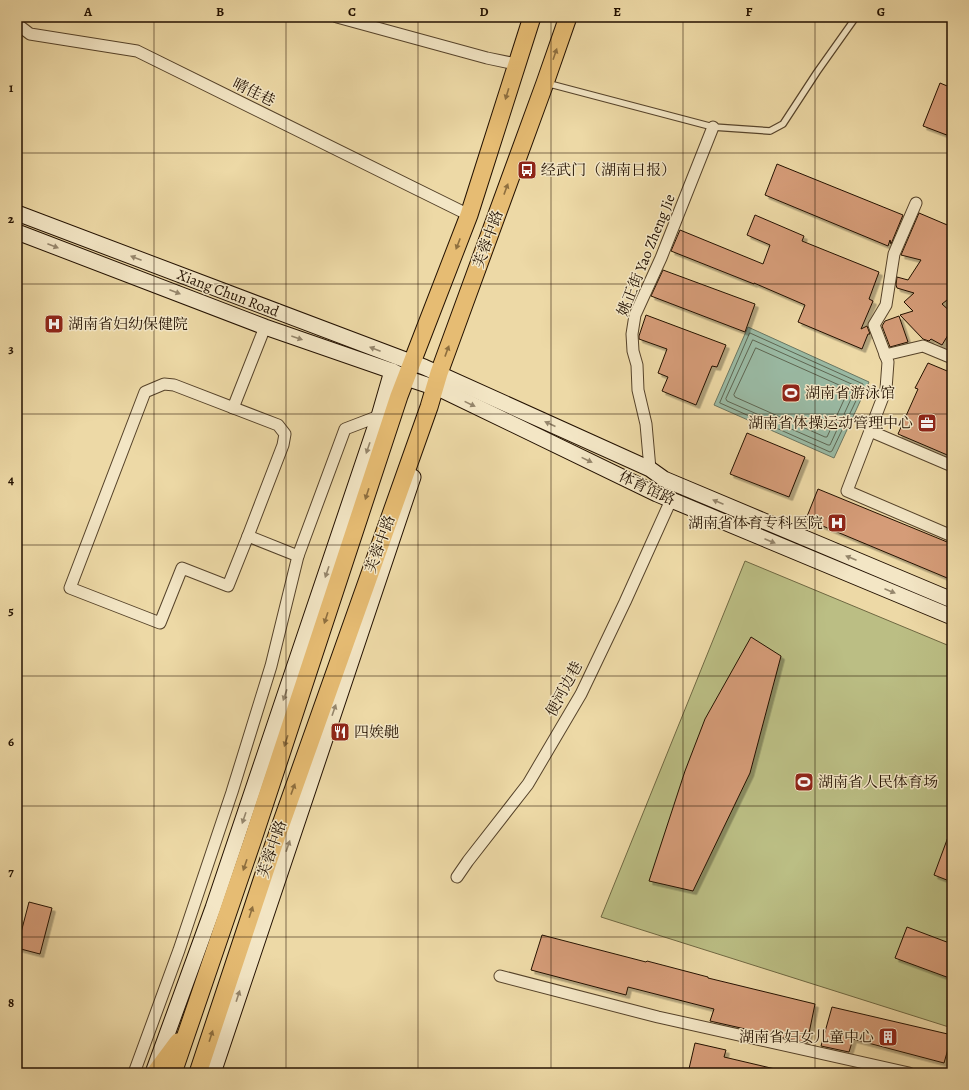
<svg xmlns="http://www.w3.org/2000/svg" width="969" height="1090" viewBox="0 0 969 1090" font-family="Alegreya,'Noto Serif SC',serif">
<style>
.green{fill:#bbbe84;stroke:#6f6842}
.water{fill:#9abaa4;stroke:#6a7662}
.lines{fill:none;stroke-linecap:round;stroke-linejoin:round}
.shore{stroke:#5e6652;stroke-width:1}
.building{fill:#d59c78;stroke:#231100;filter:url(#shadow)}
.lane-casing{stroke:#56432a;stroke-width:8}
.street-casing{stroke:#56432a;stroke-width:13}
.secondary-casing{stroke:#231100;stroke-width:17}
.primary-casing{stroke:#231100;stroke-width:19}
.lane{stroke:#f3e6c5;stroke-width:5.5}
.street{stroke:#f3e6c5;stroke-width:11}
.secondary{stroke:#f3e6c5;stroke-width:15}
.primary{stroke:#e6bc73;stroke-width:17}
.oneway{fill:#8e6f3f}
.oneway2{fill:#95866c}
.grid{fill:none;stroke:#231100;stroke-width:1;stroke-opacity:0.55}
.labels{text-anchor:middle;stroke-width:3;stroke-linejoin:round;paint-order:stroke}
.street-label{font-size:15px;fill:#231100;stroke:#f3e6c5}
.poi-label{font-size:15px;fill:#231100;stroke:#f3e6c5;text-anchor:start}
.neatline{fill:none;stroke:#231100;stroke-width:1.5}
.grid-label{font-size:13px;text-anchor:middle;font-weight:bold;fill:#231100}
</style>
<defs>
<filter id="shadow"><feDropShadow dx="3.5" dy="3.5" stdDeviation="0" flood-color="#0004"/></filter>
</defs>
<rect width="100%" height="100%" fill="#edd9a6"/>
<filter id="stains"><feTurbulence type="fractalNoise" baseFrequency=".005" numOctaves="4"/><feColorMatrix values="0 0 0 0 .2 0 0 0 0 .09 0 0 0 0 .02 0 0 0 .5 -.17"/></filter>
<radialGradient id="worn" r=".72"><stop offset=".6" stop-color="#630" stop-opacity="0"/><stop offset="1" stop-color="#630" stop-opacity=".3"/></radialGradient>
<!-- green -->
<polygon class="green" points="745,561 952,647 952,1028 601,917"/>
<!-- water -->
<polygon class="water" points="748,327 869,382 834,458 714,405"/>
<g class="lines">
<!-- shore -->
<g class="shore">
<polygon points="750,333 863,384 863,386 832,451 830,452 720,403"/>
<polygon points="753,340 856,386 856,388 830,445 828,445 727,401 726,399"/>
<polygon points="756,348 848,389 848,391 827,437 825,437 735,397 734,395"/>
</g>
</g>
<!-- building -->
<g class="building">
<polygon points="940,83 952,88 952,137 923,126"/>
<polygon points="777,164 903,215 891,244 890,240 888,246 765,195"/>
<polygon points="919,213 952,227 952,296 942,304 952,313 952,338 948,335 942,345 931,339 929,341 923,339 900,315 913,311 904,302 914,293 897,288 896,285 897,277 908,280 921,260 901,255"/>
<polygon points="755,215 804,236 802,241 879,272 869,299 873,301 861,329 867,326 870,334 868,334 862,349 798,322 805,305 754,283 754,284 671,251 680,230 763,264 770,245 747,235"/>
<polygon points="663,270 755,304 745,332 651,296"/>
<polygon points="646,315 726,345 717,367 712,366 696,405 662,391 668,377 658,373 667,349 639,339 639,336"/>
<polygon points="899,316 908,342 890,347 882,326 885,321"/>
<polygon points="928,363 952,373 952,457 898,434 918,389 915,388"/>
<polygon points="747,433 805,457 789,497 730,474"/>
<polygon points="818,489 952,544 952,580 806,519"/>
<polygon points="751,637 781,656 750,773 693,891 649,881 685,771 705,719"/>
<polygon points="951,829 952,829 952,882 934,875"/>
<polygon points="29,902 52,908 40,954 17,948"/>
<polygon points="907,927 952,944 952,979 895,958"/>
<polygon points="542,935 646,962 647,961 708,977 708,978 815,1004 807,1043 710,1021 714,1009 628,987 626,995 531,970"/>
<polygon points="832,1007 952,1035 944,1063 853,1039 849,1052 821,1046"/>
<polygon points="695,1043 726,1050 724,1057 775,1069 774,1073 688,1073"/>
</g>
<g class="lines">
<defs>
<polyline id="lane" points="546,83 713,127 770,131 783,124 817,72 856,17"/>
<g id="street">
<polyline points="337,17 487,58 516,64"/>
<polyline points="17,24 30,34 137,51 469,215"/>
<polyline points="916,203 894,254 886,305 874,325 888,362 886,389 847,491 952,536"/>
<polyline points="885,355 923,346 952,358"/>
<polygon points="164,384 174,385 278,425 285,434 283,445 248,536 228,586 182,568 160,623 70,588 145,392"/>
<polyline points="233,408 265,327"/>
<polyline points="870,431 952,466"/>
<polyline points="650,469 646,424 638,390 637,365 633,351 632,334 635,315 661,258 713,127"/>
<polyline points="248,536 298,556"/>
<polyline points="457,877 468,861 528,784 581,694 625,602 671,500"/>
<polyline points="500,976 658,1017 909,1073"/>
<polyline points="134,1073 179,950 232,792 271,666 298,556 345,429 379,416"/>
</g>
<g id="secondary">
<polyline points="17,213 424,367 650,469 664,479 952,600"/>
<polyline points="17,232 265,327 392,371 406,378 442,390 657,494 952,617"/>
<polyline points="154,1070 213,908 379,416 392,371"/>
<polyline points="213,1073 413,477"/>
</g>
<g id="primary">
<polyline points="155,1073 178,1042"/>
<polyline points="173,1073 253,839 399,396 469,215 532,17"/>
<polyline points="198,1073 274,844 429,407 439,373 545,83 568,17"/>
</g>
</defs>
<!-- lane casing -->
<use href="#lane" class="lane-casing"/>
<!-- street casing -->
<use href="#street" class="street-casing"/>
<!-- secondary casing -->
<use href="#secondary" class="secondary-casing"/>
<!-- primary casing -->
<use href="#primary" class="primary-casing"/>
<!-- lane -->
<use href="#lane" class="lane"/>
<!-- street -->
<use href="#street" class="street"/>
<!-- secondary -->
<use href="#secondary" class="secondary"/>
<!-- primary -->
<use href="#primary" class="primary"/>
</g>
<!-- one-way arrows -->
<defs><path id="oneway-solid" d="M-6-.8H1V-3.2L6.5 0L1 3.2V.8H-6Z"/></defs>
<g class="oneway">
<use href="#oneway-solid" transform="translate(555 54) rotate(-71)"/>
<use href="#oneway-solid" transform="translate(507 94) rotate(107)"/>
<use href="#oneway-solid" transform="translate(506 189) rotate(-70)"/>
<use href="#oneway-solid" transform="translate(458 244) rotate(111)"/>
<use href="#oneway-solid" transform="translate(447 351) rotate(-70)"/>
<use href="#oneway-solid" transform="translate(367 494) rotate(108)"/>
<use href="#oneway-solid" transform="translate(326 618) rotate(108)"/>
<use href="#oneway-solid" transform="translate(286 741) rotate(108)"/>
<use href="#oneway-solid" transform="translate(293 789) rotate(-70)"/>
<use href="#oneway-solid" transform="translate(245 865) rotate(109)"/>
<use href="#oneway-solid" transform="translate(251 912) rotate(-72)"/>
<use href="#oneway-solid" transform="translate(211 1036) rotate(-72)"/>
</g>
<g class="oneway2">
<use href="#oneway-solid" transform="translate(53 246) rotate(21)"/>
<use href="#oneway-solid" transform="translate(136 258) rotate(-159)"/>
<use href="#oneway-solid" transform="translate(175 292) rotate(21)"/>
<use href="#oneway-solid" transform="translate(297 338) rotate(19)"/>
<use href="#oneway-solid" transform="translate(375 349) rotate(-159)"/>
<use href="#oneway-solid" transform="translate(470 404) rotate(26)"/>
<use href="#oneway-solid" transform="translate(550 424) rotate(-156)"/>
<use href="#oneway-solid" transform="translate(368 448) rotate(109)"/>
<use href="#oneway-solid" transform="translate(587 460) rotate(26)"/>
<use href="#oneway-solid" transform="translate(718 502) rotate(-157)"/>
<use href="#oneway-solid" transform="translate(770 541) rotate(23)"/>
<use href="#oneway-solid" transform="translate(851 558) rotate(-157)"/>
<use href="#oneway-solid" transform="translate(327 572) rotate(109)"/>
<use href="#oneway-solid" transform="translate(890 591) rotate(23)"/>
<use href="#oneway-solid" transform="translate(285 695) rotate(109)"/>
<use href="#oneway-solid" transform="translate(334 710) rotate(-71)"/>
<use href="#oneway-solid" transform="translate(244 818) rotate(109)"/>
<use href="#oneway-solid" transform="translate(288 846) rotate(-71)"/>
<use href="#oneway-solid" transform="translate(238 996) rotate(-72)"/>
</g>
<!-- grid -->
<path class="grid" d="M154,17V1073M286,17V1073M418,17V1073M551,17V1073M683,17V1073M815,17V1073M17,153H952M17,284H952M17,414H952M17,545H952M17,676H952M17,806H952M17,937H952"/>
<!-- icons -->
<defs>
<symbol id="bus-square" viewBox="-11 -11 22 22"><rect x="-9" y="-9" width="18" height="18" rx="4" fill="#8f2418" stroke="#f3e6c5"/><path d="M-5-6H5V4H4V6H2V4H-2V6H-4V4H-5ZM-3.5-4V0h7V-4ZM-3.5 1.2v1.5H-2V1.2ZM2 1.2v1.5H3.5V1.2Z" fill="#fff"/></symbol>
<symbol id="hospital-square" viewBox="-11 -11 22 22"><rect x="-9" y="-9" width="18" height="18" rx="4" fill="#8f2418" stroke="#f3e6c5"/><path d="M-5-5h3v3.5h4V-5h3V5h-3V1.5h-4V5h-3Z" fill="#fff"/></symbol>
<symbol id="stadium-square" viewBox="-11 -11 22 22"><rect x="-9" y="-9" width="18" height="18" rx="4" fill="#8f2418" stroke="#f3e6c5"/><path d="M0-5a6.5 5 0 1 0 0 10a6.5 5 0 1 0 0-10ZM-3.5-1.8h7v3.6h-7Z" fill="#fff"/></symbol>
<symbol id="office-square" viewBox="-11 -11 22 22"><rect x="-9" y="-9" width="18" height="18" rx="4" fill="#8f2418" stroke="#f3e6c5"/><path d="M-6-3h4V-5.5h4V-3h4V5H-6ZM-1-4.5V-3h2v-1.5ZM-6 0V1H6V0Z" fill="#fff"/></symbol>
<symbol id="restaurant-square" viewBox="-11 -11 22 22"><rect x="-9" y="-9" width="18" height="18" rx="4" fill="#8f2418" stroke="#f3e6c5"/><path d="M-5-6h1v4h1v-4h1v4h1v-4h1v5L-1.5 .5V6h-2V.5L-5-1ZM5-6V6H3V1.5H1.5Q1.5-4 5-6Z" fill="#fff"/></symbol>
<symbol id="building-square" viewBox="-11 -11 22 22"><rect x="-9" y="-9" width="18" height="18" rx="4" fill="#8f2418" stroke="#f3e6c5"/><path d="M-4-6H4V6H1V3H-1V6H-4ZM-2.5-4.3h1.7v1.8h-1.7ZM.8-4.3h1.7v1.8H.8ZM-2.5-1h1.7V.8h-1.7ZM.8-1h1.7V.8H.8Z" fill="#fff"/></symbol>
</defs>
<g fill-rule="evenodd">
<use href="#bus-square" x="516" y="159" width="22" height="22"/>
<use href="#hospital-square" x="43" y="313" width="22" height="22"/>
<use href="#stadium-square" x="780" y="382" width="22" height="22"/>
<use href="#office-square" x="916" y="412" width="22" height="22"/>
<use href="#hospital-square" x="826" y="512" width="22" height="22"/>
<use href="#restaurant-square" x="329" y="721" width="22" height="22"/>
<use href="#stadium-square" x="793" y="771" width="22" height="22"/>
<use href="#building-square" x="877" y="1026" width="22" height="22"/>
</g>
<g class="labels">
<!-- street labels -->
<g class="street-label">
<text transform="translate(254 92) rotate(26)" y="5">晴佳巷</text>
<text transform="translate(488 239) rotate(-70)" y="5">芙蓉中路</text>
<text transform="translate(646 255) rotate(-68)" y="5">姚正街 Yao Zheng Jie</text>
<text transform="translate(228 293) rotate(21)" y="5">Xiang Chun Road</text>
<text transform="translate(647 488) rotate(25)" y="5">体育馆路</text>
<text transform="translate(380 544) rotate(-70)" y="5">芙蓉中路</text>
<text transform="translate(564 689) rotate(-62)" y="5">便河边巷</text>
<text transform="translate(272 849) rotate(-71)" y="5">芙蓉中路</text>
</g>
<!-- poi labels -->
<g class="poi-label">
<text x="541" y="175">经武门（湖南日报）</text>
<text x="68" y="329">湖南省妇幼保健院</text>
<text x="805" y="398">湖南省游泳馆</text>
<text x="913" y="428" text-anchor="end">湖南省体操运动管理中心</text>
<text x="823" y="528" text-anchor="end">湖南省体育专科医院</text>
<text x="354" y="737">四娭毑</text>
<text x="818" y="787">湖南省人民体育场</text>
<text x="874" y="1042" text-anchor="end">湖南省妇女儿童中心</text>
</g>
</g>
<!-- margin -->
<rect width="969" height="1090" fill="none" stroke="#edd9a6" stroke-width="44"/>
<rect x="22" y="22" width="925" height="1046" class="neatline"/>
<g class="grid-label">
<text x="88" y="16">A</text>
<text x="220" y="16">B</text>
<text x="352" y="16">C</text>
<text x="484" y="16">D</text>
<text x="617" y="16">E</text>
<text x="749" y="16">F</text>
<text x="881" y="16">G</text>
<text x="11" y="92">1</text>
<text x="11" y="223">2</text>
<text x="11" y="353">3</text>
<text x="11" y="484">4</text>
<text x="11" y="615">5</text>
<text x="11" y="746">6</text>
<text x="11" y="876">7</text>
<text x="11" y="1007">8</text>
</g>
<rect width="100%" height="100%" filter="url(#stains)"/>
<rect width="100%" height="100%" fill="url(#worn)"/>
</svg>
